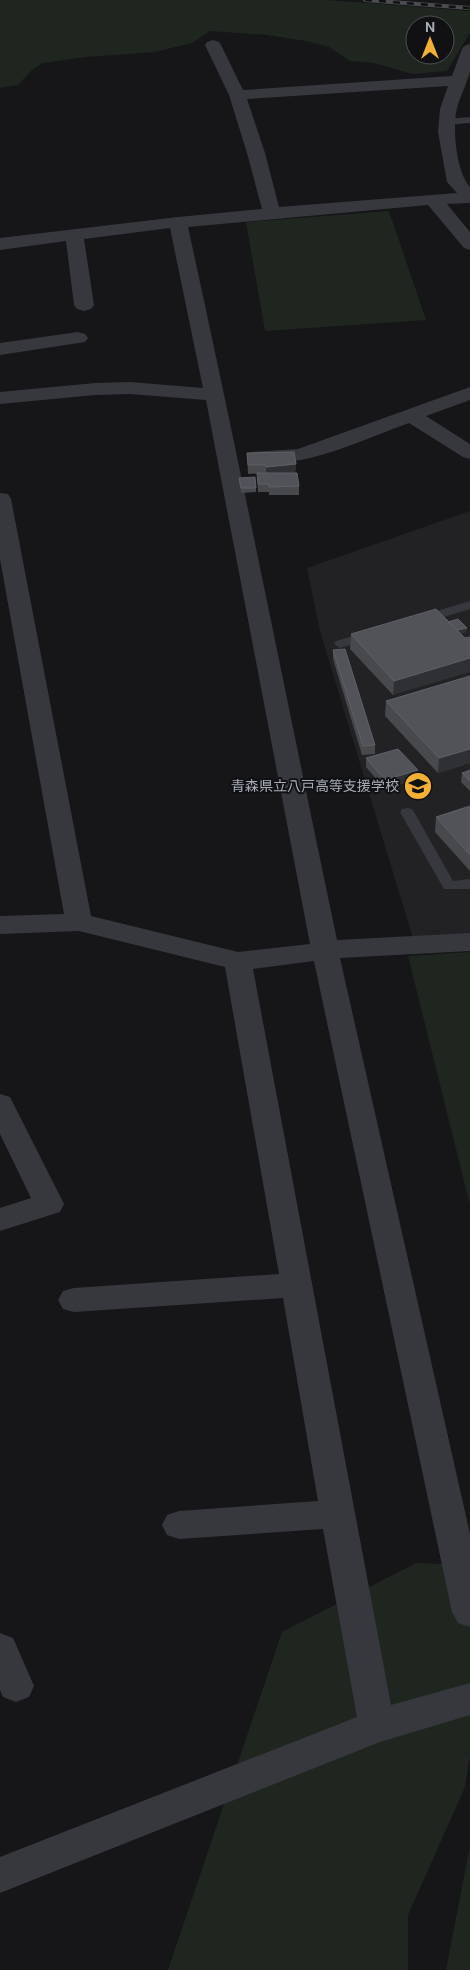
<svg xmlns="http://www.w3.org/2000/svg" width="470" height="1970" viewBox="0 0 470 1970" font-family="'DM Sans','Noto Sans JP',sans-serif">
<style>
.built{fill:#222225}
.green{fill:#1e261f;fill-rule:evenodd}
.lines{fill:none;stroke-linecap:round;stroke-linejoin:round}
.service{fill:#37383d;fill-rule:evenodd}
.minor{fill:#37383d;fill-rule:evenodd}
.rail-casing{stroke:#4a4c52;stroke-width:4}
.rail{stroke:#111113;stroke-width:2.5;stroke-dasharray:7;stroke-linecap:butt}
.wall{fill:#47494d}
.shaded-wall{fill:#2f3033}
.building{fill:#525359;stroke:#5f6168}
.labels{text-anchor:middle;stroke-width:4;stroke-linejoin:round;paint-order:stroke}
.poi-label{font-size:14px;fill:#a8adb8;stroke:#111113;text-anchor:end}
</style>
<rect width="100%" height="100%" fill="#161618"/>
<!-- built -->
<polygon class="built" points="470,511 470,942 415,945 320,631 307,568"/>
<!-- green -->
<g class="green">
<path d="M0,0H328L470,11V33L447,71L412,74L374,63L350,61L329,47L306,41L267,35L210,31L192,43L155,52L86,57L43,63L32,70L18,85L0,88ZM415,25H445V55H415Z"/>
<polygon points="389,211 426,320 265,331 246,222"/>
<polygon points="470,952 470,1205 408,956"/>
<polygon points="416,1563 470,1565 470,1755 465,1787 408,1915 408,1970 168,1970 282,1632"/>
<polygon points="470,1845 470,1970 446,1970"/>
</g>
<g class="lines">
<!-- service -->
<g class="service">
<polygon points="470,117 470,123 447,125 442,122 447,119"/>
<polygon points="470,601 470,609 421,624 415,620 417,617"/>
<polygon points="370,631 374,632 376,635 374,638 340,648 334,644 336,641"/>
<polygon points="407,808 412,809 414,812 453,881 470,879 470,889 444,889 400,812 402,809"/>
</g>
<!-- minor -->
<g class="minor">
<path d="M213,40L219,42L221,45L243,90L452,76L462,49L464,46L470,44C470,53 470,63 470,71C467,84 460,96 457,108C452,127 456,172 470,187V203L447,204L470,232V250L464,248L428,205L188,227C240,464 287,702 337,940L470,933V951L340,958L470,1534V1627L458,1623L452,1612L314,961L253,969L391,1705L470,1683V1715L380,1742L0,1893V1857L357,1717L323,1529L179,1539L167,1535L162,1525L167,1515L179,1511L318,1501L283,1298L74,1312L63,1309L58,1300L63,1291L74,1288L279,1274L225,967L79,931L0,934V916L64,914L0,559V493L8,494L11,499L91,916L238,952L310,944L206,400L130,394L95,395L0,404V392L95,383L130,382L203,388L170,228L84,239L94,305L91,309L84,311L77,309L74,305L66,241L0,250V238L178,217L262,209L247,153L229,95L205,45L207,42ZM448,86L440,109L438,132L447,182L457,193L279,207L265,153L247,99Z"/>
<polygon points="78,332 85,334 88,338 85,342 0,355 0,343"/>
<path d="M470,387V400L426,416L470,444V459L463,457L409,423C363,439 298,473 250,460L247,456L250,452L298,449Z"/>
<polygon points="0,1094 10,1097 64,1204 60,1212 0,1231 0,1208 31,1198 0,1134"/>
<polygon points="0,1633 13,1638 34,1686 29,1697 16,1702 3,1697 0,1690"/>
</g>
<defs>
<polyline id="rail" points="365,0 470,8"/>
</defs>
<!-- rail casing -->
<use href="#rail" class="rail-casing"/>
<!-- rail -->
<use href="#rail" class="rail"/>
</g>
<!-- wall -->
<g class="wall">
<polygon points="247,453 296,464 295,473 299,486 299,495 269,495 269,492 258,492 257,473 266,473 248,474"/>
<polygon points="239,478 256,488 256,492 241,493"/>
<polygon points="467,628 466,632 460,634 393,695 350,649 351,634"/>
<polygon points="333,650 375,745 375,754 362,755 333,659"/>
<polygon points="470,676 470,763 438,773 385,716 386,701"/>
<polygon points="366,758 418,770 417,779 385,789 366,767"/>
<polygon points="470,770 470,791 461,782 462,773"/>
<polygon points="470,806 470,871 435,832 436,817"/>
</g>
<!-- shaded-wall -->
<g class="shaded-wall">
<polygon points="296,464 295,473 266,476 266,467"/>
<polygon points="467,628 466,632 452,636 452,632"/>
<polygon points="470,658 470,672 393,695 394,681"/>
<polygon points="470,749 470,763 438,773 439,758"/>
<polygon points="418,770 417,779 385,789 385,780"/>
</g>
<!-- building -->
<g class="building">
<polygon points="294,452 296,464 266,467 266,465 248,465 247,453"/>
<polygon points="257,473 297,473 299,486 269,487 269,484 258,484"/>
<polygon points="255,477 256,488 241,488 239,478"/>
<polygon points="436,609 465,638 470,637 470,658 394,681 351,634"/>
<polygon points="458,619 467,628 457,630 448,622"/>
<polygon points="345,649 375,745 363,746 333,650"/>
<polygon points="470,676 470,749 439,758 386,701"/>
<polygon points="398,749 418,770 385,780 366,758"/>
<polygon points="470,770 470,781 462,773"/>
<polygon points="470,806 470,855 436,817"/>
</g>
<!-- icons -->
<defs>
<symbol id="school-disc" viewBox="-11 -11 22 22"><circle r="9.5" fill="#f2b134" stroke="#111113"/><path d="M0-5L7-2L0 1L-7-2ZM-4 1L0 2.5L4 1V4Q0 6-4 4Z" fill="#111"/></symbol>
</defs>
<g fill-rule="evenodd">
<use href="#school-disc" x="402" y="770" width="32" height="32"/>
</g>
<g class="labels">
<!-- poi labels -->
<g class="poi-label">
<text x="399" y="791">青森県立八戸高等支援学校</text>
</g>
</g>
<!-- north arrow -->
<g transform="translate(430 40)"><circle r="24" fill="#111113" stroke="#4d4f55"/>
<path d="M0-4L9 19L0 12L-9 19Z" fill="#f2b134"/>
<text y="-8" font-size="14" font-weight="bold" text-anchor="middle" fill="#a8adb8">N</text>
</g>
</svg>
